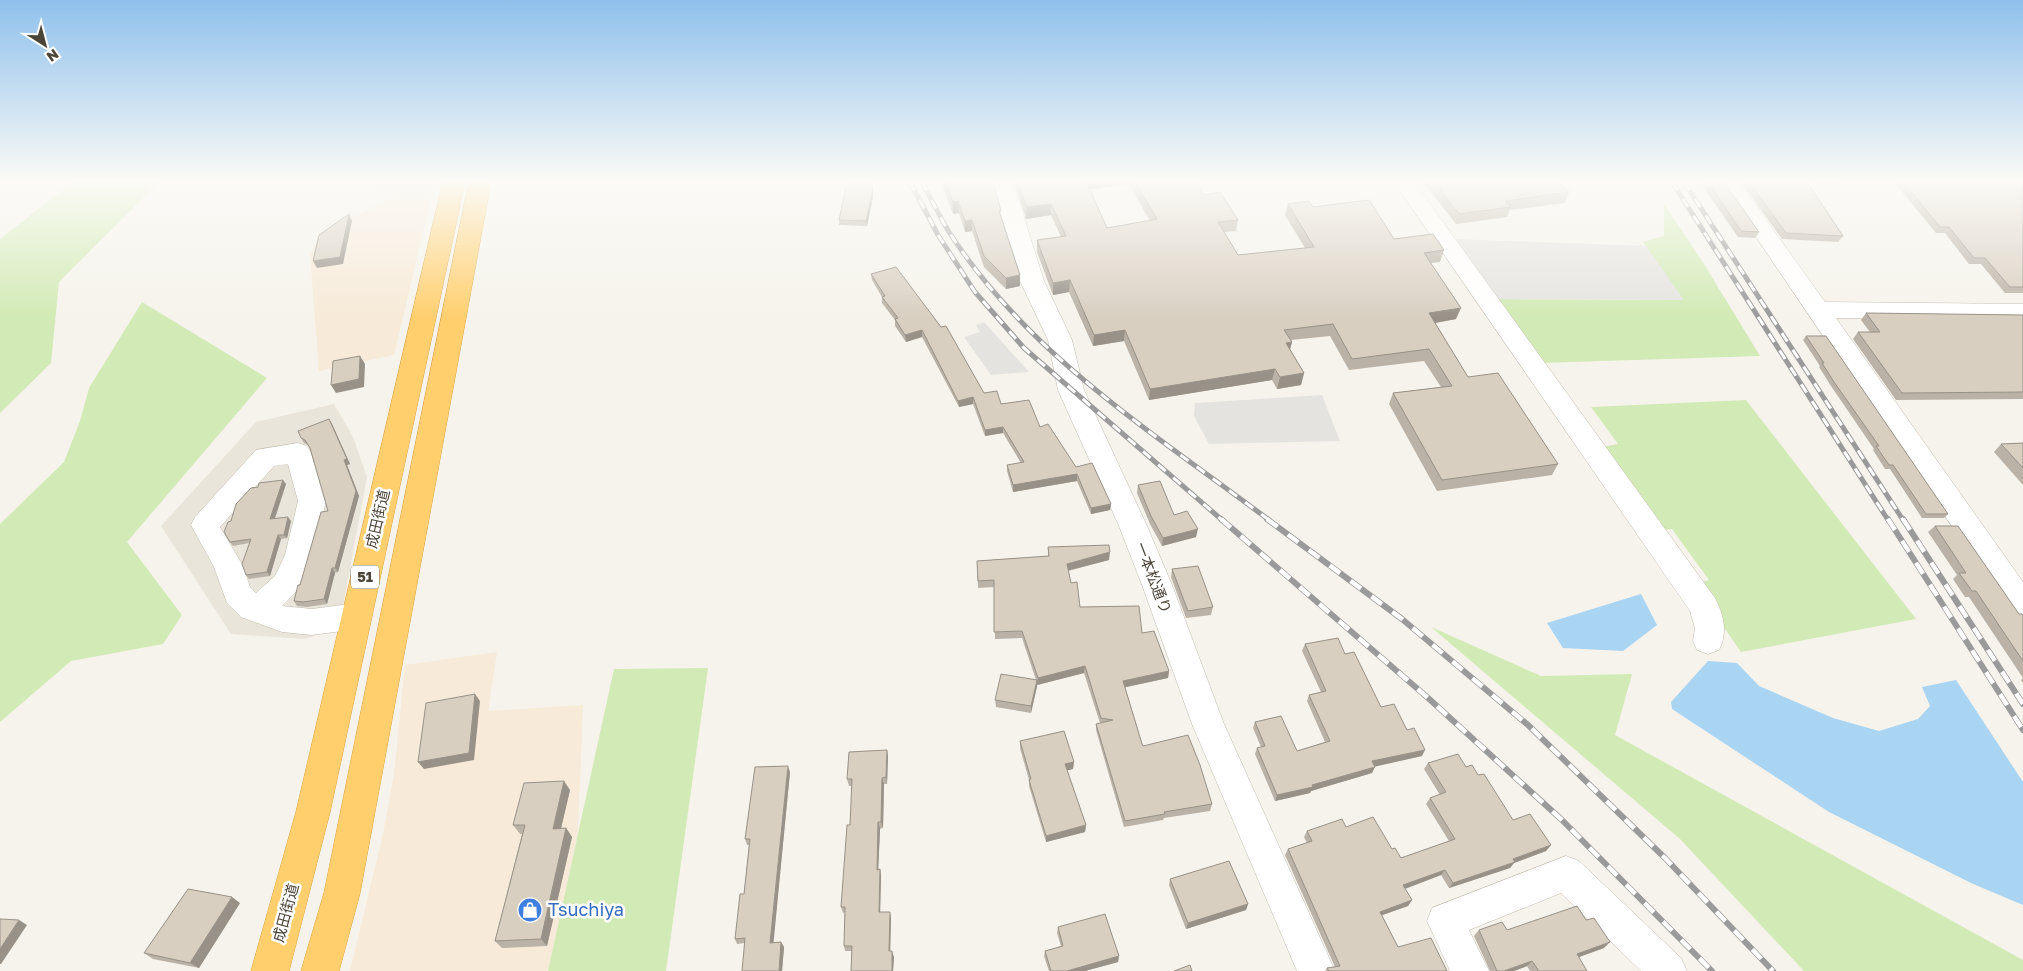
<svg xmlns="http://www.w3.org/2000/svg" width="2023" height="971" viewBox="0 0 2023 971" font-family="'Golos Text','Noto Sans JP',sans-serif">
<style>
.residential{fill:#eae5da}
.commercial{fill:#f7ead8}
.green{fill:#d2eab5}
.parking{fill:#e5e3e0}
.water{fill:#a9d4f2}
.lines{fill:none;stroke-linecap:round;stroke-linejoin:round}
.minor-casing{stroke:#c2bbae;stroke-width:1}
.highway-casing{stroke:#e0a43c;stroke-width:1}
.minor{fill:#fff;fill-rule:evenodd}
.highway{fill:#ffcf6e;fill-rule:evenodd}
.rail-far1-casing{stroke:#9a9a9a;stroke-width:5}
.rail-casing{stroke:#9a9a9a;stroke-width:6}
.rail-far1{stroke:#fff;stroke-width:3;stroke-dasharray:10;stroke-linecap:butt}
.rail{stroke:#fff;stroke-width:4.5;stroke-dasharray:13;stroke-linecap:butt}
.wall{fill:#bab2a6;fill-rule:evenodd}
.shaded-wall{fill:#979187}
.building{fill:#d8cfc1;stroke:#979187}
.labels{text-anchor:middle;stroke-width:5;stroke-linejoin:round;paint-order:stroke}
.shield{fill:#fff;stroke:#817c74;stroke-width:1}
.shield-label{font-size:14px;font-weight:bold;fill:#4b4439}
.street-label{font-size:15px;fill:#4b4439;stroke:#fff}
.near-shop-label{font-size:18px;fill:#366cbe;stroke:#fff;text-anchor:start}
</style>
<rect width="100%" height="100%" fill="#f6f3ec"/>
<!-- residential -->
<polygon class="residential" points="334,404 353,437 367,477 339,628 305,639 231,634 161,526 256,422"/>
<!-- commercial -->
<g class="commercial">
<polygon points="364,182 435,182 394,355 319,371 310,256 317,240 352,218 395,196"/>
<polygon points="497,652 488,711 583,705 578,833 548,971 350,971 383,834 394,774 405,665"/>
</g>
<!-- green -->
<g class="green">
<polygon points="73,182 159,182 59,282 51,363 0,413 0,239"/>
<polygon points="1664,204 1704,264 1760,356 1539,363 1497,299 1683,300 1643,242 1664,236"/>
<polygon points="142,302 267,378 127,542 182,615 163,644 71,661 0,722 0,524 64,462 80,421 89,388"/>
<polygon points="1746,400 1916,619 1741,652 1694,584 1709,580 1672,529 1654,531 1597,448 1618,444 1591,407"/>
<polygon points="1431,627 1541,676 1632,674 1615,735 2023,960 2023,971 1804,971 1680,839"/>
<polygon points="708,668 666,971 548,971 614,669"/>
</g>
<!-- parking -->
<g class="parking">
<polygon points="1454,239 1646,246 1684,300 1497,299"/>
<polygon points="984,322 1029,372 991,375 964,337 980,332 976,325"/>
<polygon points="1322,395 1340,441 1209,444 1194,416 1195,403"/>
</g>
<!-- water -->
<g class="water">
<polygon points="1641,594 1657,625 1623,651 1563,648 1547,623"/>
<polygon points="1708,661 1737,663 1759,686 1833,718 1879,731 1918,719 1930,706 1922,687 1956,680 2023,782 2023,905 1971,883 1829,812 1672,709 1671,702"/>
</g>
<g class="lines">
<defs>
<g id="minor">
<polygon points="992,182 1013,182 1044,281 1072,340 1084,390 1147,526 1172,585 1224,724 1335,971 1297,971 1192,724 1142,585 1119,526 1058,390 1048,340 1020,281"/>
<path d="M1394,182H1414L1715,598C1724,616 1728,632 1719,650L1708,654L1697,650L1693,641L1695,628L1690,611Z"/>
<polygon points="1719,182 1739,182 1825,302 2023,304 2023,320 1836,318 2023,582 2023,618 2012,615"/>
<path d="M298,443L307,446L311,453L326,501L313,555L296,592L282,606L312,609L357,603L368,607L372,616L368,625L357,629L312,635L282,632L241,617L227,603L214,567L191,525L195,517L256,450ZM288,464L298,501L285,555L275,576L256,593L250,587L243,566L220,527L274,466Z"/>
<polygon points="1566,856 1579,861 1681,958 1687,971 1641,971 1561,893 1469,930 1489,971 1450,971 1427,921 1432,908"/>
</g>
<g id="highway">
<polygon points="443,182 465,182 330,812 289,971 251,971 296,812"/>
<polygon points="469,182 491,182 360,893 339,971 301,971 324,893"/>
</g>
</defs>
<!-- minor casing -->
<use href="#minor" class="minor-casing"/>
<!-- highway casing -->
<use href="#highway" class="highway-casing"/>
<!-- minor -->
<use href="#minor" class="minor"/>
<!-- highway -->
<use href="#highway" class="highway"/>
<defs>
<g id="rail-far1">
<polyline points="910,182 938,235 975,292 1024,348 1222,520"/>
<path d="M922,182C932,200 940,218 951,235C1030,356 1156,435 1269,520"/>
<polyline points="1672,182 1888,520"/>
<polyline points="1684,182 1903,520"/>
</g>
<g id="rail">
<polyline points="1221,519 1427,697 1562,820 1712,971"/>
<polyline points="1267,519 1402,619 1528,725 1665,858 1773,971"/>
<polyline points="1888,519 2023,730"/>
<polyline points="1903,519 2023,704"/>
</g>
</defs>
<!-- rail-far1 casing -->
<use href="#rail-far1" class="rail-far1-casing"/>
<!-- rail casing -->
<use href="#rail" class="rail-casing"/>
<!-- rail-far1 -->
<use href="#rail-far1" class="rail-far1"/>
<!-- rail -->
<use href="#rail" class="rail"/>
</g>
<!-- wall -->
<g class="wall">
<polygon points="941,182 993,182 1001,219 1020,275 1020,286 1006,289 984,267 972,231 965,232 959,213 953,214"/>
<path d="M1014,182H1196L1204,195L1238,220L1236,231L1224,232L1238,255L1305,248L1285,215L1288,204L1313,207L1394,239L1444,250L1440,262L1431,263L1456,319L1435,323L1468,377L1558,464L1552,475L1437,491L1389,404L1393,393L1441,387L1424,361L1349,370L1330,336L1291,340L1292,342L1290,349L1304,373L1301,385L1277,389L1272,380L1149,400L1124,341L1093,346L1069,292L1053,295L1037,252V240L1061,237L1051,215L1026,219ZM1129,184L1150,221L1107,228L1090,189Z"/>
<polygon points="1423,182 1559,182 1569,192 1565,203 1510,210 1507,217 1456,224"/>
<polygon points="1700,182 1724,182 1759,232 1755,238 1738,237"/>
<polygon points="1741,182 1837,182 1835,184 1808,183 1843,236 1838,242 1782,239"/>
<polygon points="1894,182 2023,182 2023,293 2005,293 1981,264 1969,264 1945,233 1936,233"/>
<polygon points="873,197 867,226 839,225 839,220"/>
<polygon points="871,274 984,393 1040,427 1076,467 1111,504 1110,510 1091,514 1077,481 1013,492 1007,471 1007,465 1021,463 1003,433 985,436 973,404 959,407 922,337 906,342 895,326 895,320 882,303 882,297 872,280"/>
<polygon points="1866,313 2023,315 2023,399 1896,400 1853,339 1858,332 1870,332 1861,320"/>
<polygon points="1806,336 1948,514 1944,518 1922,518 1890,469 1885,469 1873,450 1874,449 1831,386 1819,367 1820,366 1803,340"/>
<polygon points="329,419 332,424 350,464 347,465 359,496 338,572 335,573 327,604 307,607 297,606 294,601 328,511 310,448 308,445 304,443 301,438"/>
<polygon points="2023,443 2023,485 1994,452 2001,444"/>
<polygon points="286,484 275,519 291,521 287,538 281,539 270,576 249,579 246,575 249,543 233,546 230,542 231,521"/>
<polygon points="1138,485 1174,515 1196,537 1162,546 1150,524 1137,493"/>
<polygon points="1935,526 2019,614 2023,616 2023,683 2021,680 2023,678 1969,597 1965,597 1953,579 1957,575 1928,532"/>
<polygon points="1048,547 1109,560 1068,571 1071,583 1080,607 1142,633 1169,671 1168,678 1125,687 1143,746 1212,804 1210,811 1164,818 1163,820 1124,827 1096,730 1096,724 1100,723 1084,673 1037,685 1037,684 1031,713 996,707 995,700 1036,680 1022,638 995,639 994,587 978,588 977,561 1048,556"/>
<polygon points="1172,569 1213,607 1211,615 1186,618 1171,577"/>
<polygon points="1305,644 1345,654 1381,707 1407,730 1422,756 1375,766 1372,773 1311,791 1310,793 1275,801 1255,754 1257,748 1261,747 1253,728 1255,722 1297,751 1325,742 1307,701 1309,695 1321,692 1302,651"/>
<polygon points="1020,741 1074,762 1073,769 1067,770 1086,825 1085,832 1046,842 1029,786 1029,780 1020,748"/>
<polygon points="887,750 888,757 887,784 884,784 883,828 880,829 878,869 880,869 881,875 880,912 891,918 890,951 894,957 893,971 851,971 852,951 845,951 844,946 845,912 843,913 841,907 850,825 852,786 849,786 847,779"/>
<polygon points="1428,763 1466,767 1478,775 1513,820 1551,845 1546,851 1514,863 1510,868 1449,888 1441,875 1405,889 1412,900 1408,906 1382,915 1398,947 1447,971 1325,971 1327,968 1335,967 1285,855 1288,849 1307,843 1304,837 1307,831 1346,827 1392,849 1401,858 1449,841 1426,804 1430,798 1440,795 1424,769"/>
<polygon points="790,772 773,942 781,942 784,947 782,971 742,971 745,943 737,944 735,939 744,894 749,845 747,845 745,839"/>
<polygon points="570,790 561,828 566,828 572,837 547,946 502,948 495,941 522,834 520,834 513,825"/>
<polygon points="1170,879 1248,904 1246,910 1186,929 1169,885"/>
<polygon points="240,903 199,968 153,959 144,953"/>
<polygon points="1058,927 1119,956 1118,962 1085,971 1049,971 1044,956 1045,951 1061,946 1057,933"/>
<polygon points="1479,930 1507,930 1604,948 1578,957 1587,971 1530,971 1527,966 1514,971 1490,971 1474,936"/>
</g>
<!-- shaded-wall -->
<g class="shaded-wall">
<polygon points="873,182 873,197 867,226 866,221"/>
<polygon points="1085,182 1129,182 1129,184 1085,190"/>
<polygon points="958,201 959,213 953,214 953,202"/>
<polygon points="1051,204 1051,215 1026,219 1027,207"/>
<polygon points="349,214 352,221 343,264 317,268 313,261"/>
<polygon points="972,220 972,231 965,232 965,221"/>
<polygon points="1020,275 1020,286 1006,289 1006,278"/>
<polygon points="1070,280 1069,292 1053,295 1053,283"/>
<polygon points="1461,308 1456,319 1424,325 1429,313"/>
<polygon points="922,330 922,337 906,342 905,335"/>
<polygon points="1125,330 1124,341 1093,346 1094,335"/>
<polygon points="1292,342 1289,353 1286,343"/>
<polygon points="360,356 365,364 364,387 336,393 331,385"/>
<polygon points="1275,369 1272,380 1149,400 1150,389"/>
<polygon points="1304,373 1301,385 1277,389 1280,377"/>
<polygon points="973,397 973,404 959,407 958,401"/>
<polygon points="329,419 332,424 350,464 347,465 359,496 338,572 335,568"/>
<polygon points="1003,427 1003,433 985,436 985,430"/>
<polygon points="1077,474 1077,481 1013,492 1013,485"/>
<polygon points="283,480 286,484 273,523 270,519"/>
<polygon points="1111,504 1110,510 1091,514 1091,508"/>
<polygon points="288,517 291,521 287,538 284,535"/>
<polygon points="1198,529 1196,537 1162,546 1163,538"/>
<polygon points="278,535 281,539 270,576 267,572"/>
<polygon points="1110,552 1109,560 1066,571 1067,564"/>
<polygon points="332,568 335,573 327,604 324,599"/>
<polygon points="1085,666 1084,673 1037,685 1038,678"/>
<polygon points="1169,671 1168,678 1122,688 1123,681"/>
<polygon points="1037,680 1037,687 1031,713 1031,706"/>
<polygon points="475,694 480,701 474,760 424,769 418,762"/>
<polygon points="887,750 888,757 887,784 886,777"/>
<polygon points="1425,750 1422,756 1369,768 1372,761"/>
<polygon points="1074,762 1073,769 1065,771 1065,764"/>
<polygon points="788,766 790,772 773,948 770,943"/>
<polygon points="1375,767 1372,773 1311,791 1310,793 1275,801 1277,795"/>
<polygon points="882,778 884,784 883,828 881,822"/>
<polygon points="564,781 570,790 559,837 553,829"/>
<polygon points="878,822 880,829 878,876 877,870"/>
<polygon points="1086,825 1085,832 1046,842 1046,836"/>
<polygon points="566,828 572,837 547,946 541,939"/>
<polygon points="1551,845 1546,851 1514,863 1510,868 1449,888 1453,883 1513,859"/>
<polygon points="880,869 881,875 880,918 879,912"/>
<polygon points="1445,870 1441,875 1399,891 1403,885"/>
<polygon points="232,897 240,903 199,968 190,963"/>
<polygon points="1412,900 1408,906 1377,917 1380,912"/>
<polygon points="1248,904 1246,910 1186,929 1188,923"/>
<polygon points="890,912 891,918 890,957 889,951"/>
<polygon points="19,920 27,925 1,964 0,964 0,949"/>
<polygon points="781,942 784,947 782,971 779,971"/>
<polygon points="1610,942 1604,948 1571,960 1577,954"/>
<polygon points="892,951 894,957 893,971 892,971"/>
<polygon points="1119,956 1118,962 1085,971 1067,971"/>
<polygon points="1532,961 1527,966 1514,971 1504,971"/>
</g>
<!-- building -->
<g class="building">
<polygon points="847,182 873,182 872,192 866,221 839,220"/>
<polygon points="945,182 993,182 1001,211 999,211 1020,275 1006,278 984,256 972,220 965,221 958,201 953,202"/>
<polygon points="1017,182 1086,182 1107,228 1157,219 1135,182 1196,182 1204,195 1220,192 1238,220 1218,222 1238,255 1314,247 1288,204 1309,201 1313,207 1369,200 1394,239 1433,234 1444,250 1424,253 1461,308 1429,313 1468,377 1498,373 1558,464 1442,480 1393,393 1452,386 1429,349 1352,359 1333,324 1284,330 1292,342 1286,343 1304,373 1280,377 1275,369 1150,389 1125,330 1094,335 1070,280 1053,283 1037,240 1066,236 1051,204 1027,207"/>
<polygon points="1434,182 1559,182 1569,192 1505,201 1511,207 1459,214"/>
<polygon points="1708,182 1724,182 1759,232 1741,231"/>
<polygon points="1749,182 1807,182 1843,236 1786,233"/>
<polygon points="1903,182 2023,182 2023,287 2010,287 1985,258 1974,258 1949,227 1940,227"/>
<polygon points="349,214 340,257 313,261 319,235"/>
<polygon points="896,267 941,327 946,326 984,393 997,391 1001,404 1029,400 1040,427 1048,424 1076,467 1092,463 1111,504 1091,508 1077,474 1013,485 1007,465 1024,462 1003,427 985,430 973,397 958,401 922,330 905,335 895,319 898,318 882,297 885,296 871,274"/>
<polygon points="1866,313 2023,315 2023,392 1902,393 1858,332 1880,332"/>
<polygon points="1806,336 1826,336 1948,514 1926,514 1893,465 1889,465 1876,446 1879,446 1834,382 1822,363 1824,363"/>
<polygon points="360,356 359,379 331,385 333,361"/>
<polygon points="329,419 347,459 344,460 356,491 335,568 332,568 324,599 303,602 294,601 298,585 300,585 321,512 328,511 310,448 305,440 301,438 298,431"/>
<polygon points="2023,443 2023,468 2001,444"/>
<polygon points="283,480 270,519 288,517 284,535 278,535 267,572 246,575 242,564 251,539 230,542 224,532 228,522 231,521 236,504 251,488 258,487 259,483"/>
<polygon points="1160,481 1174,515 1187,511 1198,529 1163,538 1151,516 1138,485"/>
<polygon points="1935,526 1958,526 2019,614 2022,614 2023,616 2023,661 1976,591 1972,591 1959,573 1966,573"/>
<polygon points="1109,545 1110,552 1067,564 1071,583 1077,582 1080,607 1139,606 1142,633 1154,631 1169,671 1123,681 1142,744 1143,746 1188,735 1200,765 1212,804 1164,812 1165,814 1125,821 1096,724 1113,720 1101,718 1085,666 1038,678 1022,631 994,632 994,580 978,581 977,561 1049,556 1048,547"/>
<polygon points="1198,566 1213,607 1188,611 1172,569"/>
<polygon points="1338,638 1345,654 1354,652 1381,707 1394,704 1407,730 1414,728 1425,750 1372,761 1375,767 1312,785 1313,787 1277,795 1257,748 1265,746 1255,722 1281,716 1297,751 1330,741 1309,695 1326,691 1305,644"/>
<polygon points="1001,674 1037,680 1031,706 995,700"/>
<polygon points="475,694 469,753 418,762 426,703"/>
<polygon points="1064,731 1074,762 1065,764 1086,825 1046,836 1029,780 1031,779 1020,741"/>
<polygon points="887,750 886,777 882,778 881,822 878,822 877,870 880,869 879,912 890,912 889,951 892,951 892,971 851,971 852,946 844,946 845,907 841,907 847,825 850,825 852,779 847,779 849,752"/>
<polygon points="1458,754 1466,767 1472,765 1478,775 1484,774 1513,820 1530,814 1551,845 1513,859 1515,862 1453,883 1445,870 1403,885 1412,900 1380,912 1398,947 1431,938 1447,971 1329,971 1327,968 1340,966 1288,849 1312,841 1307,831 1342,819 1346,827 1373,817 1392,849 1395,848 1401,858 1455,839 1430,798 1446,792 1428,763"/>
<polygon points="788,766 770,943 781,942 779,971 742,971 745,938 735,939 740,894 744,894 750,839 745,839 755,767"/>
<polygon points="564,781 553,829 566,828 541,939 495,941 525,825 513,825 524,783"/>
<polygon points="1229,861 1248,904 1188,923 1170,879"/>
<polygon points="188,889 232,897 190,963 144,953"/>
<polygon points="1577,906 1586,920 1594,918 1610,942 1577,954 1587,971 1539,971 1532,961 1504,971 1497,971 1479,930 1502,922 1507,930"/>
<polygon points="1105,914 1119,956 1067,971 1051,971 1045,951 1063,946 1058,927"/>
<polygon points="0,919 19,920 0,949"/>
<polygon points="1190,965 1192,971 1174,971"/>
</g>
<!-- sky -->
<linearGradient id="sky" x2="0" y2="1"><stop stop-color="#8fc1ec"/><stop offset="0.57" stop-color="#fbfaf6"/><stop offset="1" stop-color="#fbfaf6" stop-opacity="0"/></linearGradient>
<rect width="2023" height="318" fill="url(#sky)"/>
<!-- icons -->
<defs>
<symbol id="shop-disc" viewBox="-11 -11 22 22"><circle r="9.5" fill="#3f7fe0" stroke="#fff"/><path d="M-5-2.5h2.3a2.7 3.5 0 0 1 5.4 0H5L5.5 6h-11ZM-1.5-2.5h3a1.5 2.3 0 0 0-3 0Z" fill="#fff"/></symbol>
</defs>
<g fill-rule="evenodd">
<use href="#shop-disc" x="516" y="896" width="28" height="28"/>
</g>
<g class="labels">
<!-- shield labels -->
<rect class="shield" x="351" y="565.5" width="28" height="23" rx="4"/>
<g class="shield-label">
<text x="365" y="582">51</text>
</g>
<!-- street labels -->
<g class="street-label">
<text transform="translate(378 519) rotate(-77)" y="5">成田街道</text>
<text transform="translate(1153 578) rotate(69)" y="5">一本松通り</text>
<text transform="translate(286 913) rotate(-75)" y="5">成田街道</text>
</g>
<!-- near-shop labels -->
<g class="near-shop-label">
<text x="548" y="916">Tsuchiya</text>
</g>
</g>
<!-- north arrow -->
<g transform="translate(45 45) rotate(144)" stroke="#ffffff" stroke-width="4" paint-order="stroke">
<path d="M0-4L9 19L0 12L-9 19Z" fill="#4b4439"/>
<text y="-8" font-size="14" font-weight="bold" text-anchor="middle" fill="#4b4439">N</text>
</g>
</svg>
